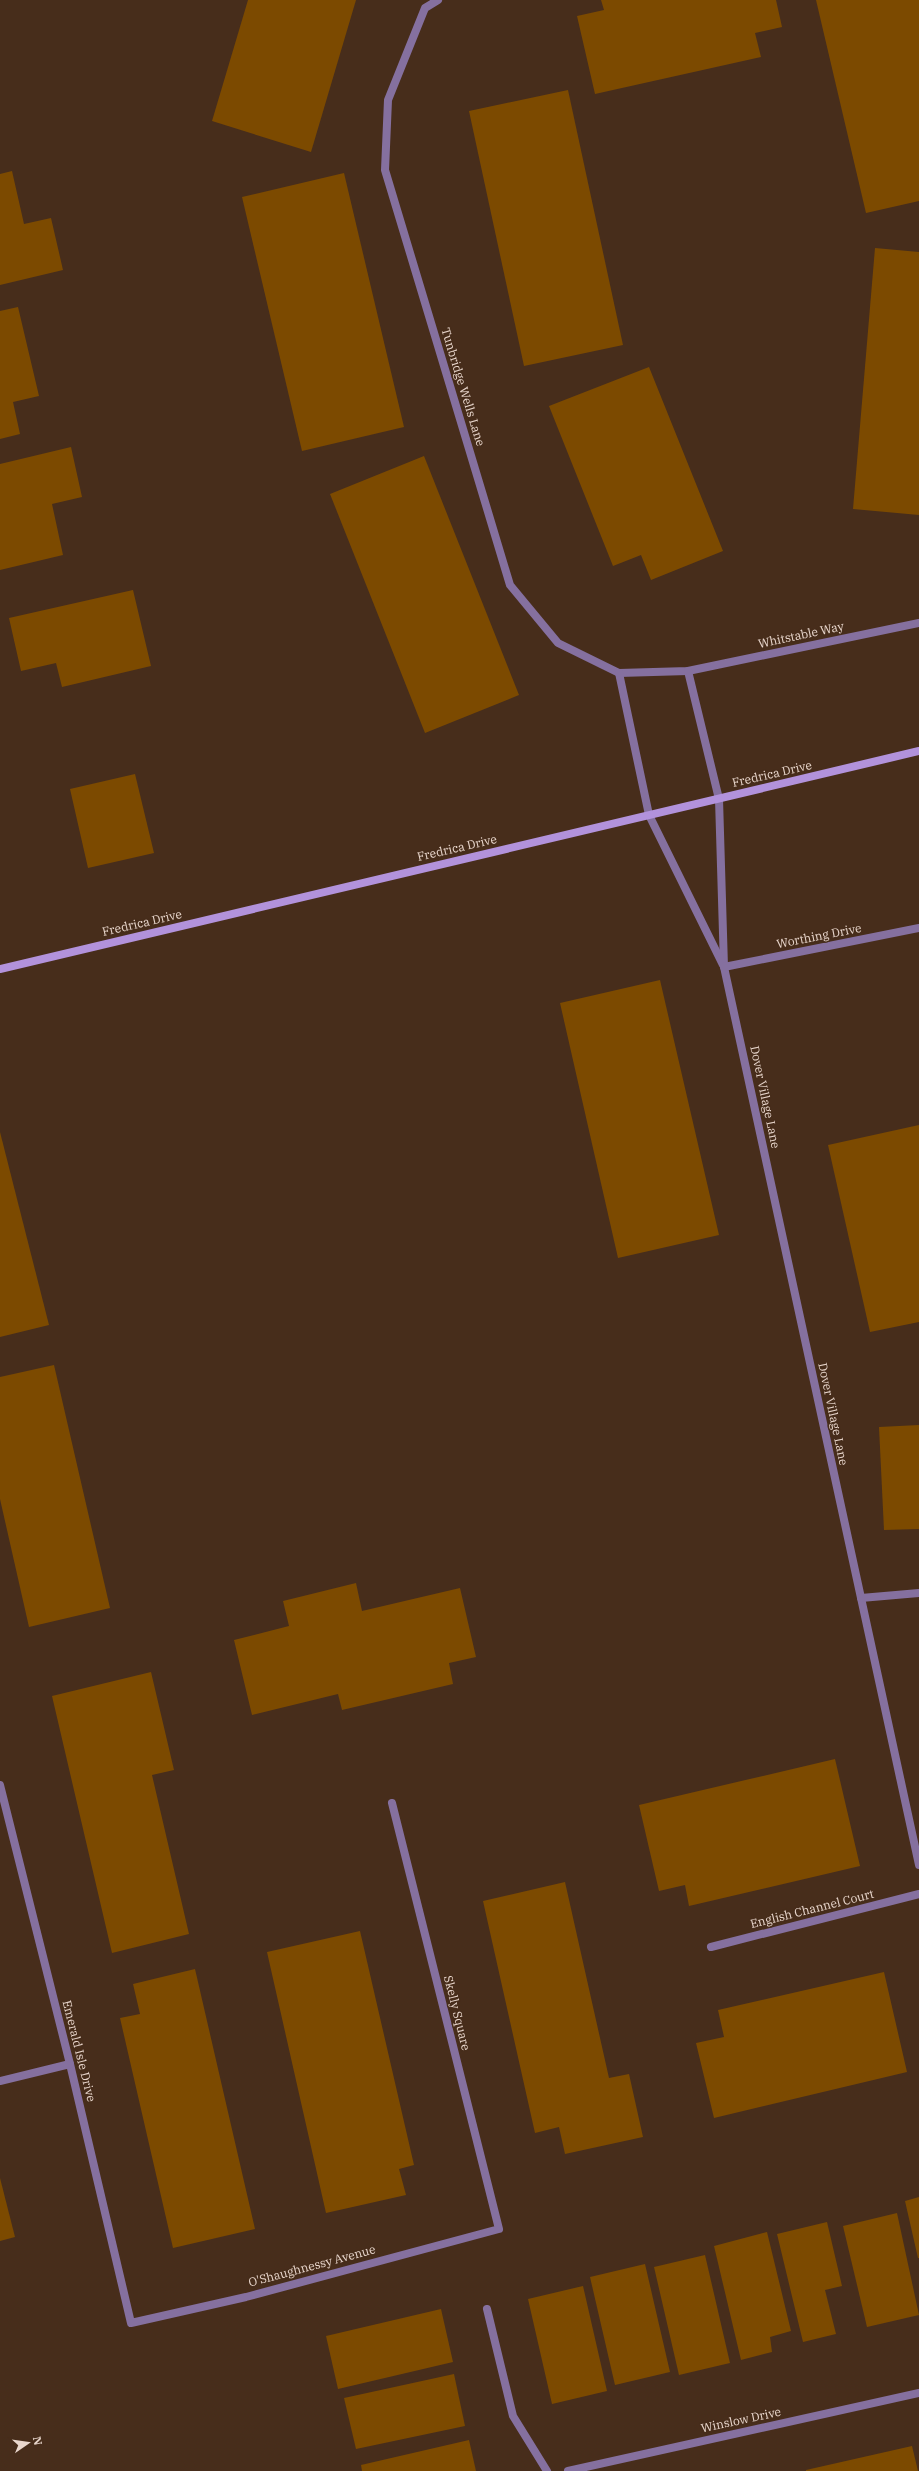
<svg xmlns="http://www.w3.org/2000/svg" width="919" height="2471" viewBox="0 0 919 2471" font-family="'IBM Plex Serif',serif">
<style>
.building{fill:#7c4a00}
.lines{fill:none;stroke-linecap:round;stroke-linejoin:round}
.lane{stroke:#85709f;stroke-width:8}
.secondary{stroke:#b292db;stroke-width:8}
.labels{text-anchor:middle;stroke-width:3;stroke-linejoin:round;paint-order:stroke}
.street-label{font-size:12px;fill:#e9d7cd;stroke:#472d1b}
</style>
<rect width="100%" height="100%" fill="#472d1b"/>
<!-- building -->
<g class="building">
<polygon points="248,0 356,0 311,152 212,121"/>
<polygon points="601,0 776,0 782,27 755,33 761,57 595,94 577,16 604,10"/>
<polygon points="816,0 919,0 919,201 866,213"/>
<polygon points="568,90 623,345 524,366 469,111"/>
<polygon points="12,171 24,224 51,218 63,270 0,285 0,174"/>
<polygon points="344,173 404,427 302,451 242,197"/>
<polygon points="875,248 919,252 919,515 853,509"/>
<polygon points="18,307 39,396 13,402 20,434 0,439 0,311"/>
<polygon points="649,367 723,551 651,580 641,555 613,566 549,406"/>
<polygon points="71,447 82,497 52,504 63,555 0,570 0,464"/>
<polygon points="424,456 519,695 425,733 330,494"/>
<polygon points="133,590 151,666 62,687 56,663 21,671 9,618"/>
<polygon points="135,774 154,853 88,868 70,789"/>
<polygon points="660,980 719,1235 618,1258 560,1003"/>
<polygon points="919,1125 919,1322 870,1332 828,1145"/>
<polygon points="0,1132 49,1325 0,1337"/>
<polygon points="54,1365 110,1608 29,1627 0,1499 0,1377"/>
<polygon points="919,1425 919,1529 884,1530 879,1427"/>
<polygon points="356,1583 362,1611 460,1588 476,1657 449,1663 453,1684 342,1710 338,1694 252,1715 234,1640 289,1626 283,1601"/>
<polygon points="151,1672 174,1770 152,1775 189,1934 112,1953 52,1696"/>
<polygon points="835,1759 860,1866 689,1906 685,1885 659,1891 639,1805"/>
<polygon points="565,1882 609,2078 629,2074 643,2137 565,2154 559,2127 535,2133 483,1901"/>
<polygon points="360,1931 414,2165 399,2169 406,2195 326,2213 267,1952"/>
<polygon points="195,1969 255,2229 173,2248 120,2018 140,2014 133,1984"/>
<polygon points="884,1972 907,2072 714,2118 696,2043 724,2037 718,2010"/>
<polygon points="0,2178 15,2237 0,2241"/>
<polygon points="919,2197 919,2258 918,2258 905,2201"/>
<polygon points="897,2213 919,2315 867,2327 843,2226"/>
<polygon points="827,2222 842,2286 825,2290 836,2334 803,2342 777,2234"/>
<polygon points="767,2232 791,2331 770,2337 772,2352 741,2360 714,2246"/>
<polygon points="705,2255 730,2363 679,2375 654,2267"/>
<polygon points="645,2264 670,2372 615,2385 590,2277"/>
<polygon points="583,2286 607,2391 552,2404 528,2299"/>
<polygon points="441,2309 453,2362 338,2389 326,2336"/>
<polygon points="454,2374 465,2426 356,2449 344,2398"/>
<polygon points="469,2440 476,2471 362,2471 361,2465"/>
<polygon points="912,2446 918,2471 806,2471 806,2470"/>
</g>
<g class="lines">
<!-- lane -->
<g class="lane">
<polyline points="438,0 425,8 388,100 385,170 510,585 558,643 619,673 688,671 919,623"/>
<polyline points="688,671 719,799 724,967 919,1865"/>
<polyline points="619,673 649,815 723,965"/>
<polyline points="724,967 919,928"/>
<polyline points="861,1598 919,1593"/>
<polyline points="0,1785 70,2064 131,2323 246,2297 499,2229 392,1803"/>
<polyline points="711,1947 919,1894"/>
<polyline points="0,2081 70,2064"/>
<polyline points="487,2309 513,2416 547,2471"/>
<polyline points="568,2471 919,2393"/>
</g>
<!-- secondary -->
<polyline class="secondary" points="0,969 919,751"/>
</g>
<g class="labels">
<!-- street labels -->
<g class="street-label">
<text transform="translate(463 387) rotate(73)" y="4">Tunbridge Wells Lane</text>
<text transform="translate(801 635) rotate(-12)" y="4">Whitstable Way</text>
<text transform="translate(772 774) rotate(-13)" y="4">Fredrica Drive</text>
<text transform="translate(457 848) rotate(-13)" y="4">Fredrica Drive</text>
<text transform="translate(142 923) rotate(-13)" y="4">Fredrica Drive</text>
<text transform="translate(819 936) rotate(-11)" y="4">Worthing Drive</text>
<text transform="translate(765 1097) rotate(78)" y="4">Dover Village Lane</text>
<text transform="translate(833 1414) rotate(78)" y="4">Dover Village Lane</text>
<text transform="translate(812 1909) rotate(-14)" y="4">English Channel Court</text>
<text transform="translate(457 2013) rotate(76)" y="4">Skelly Square</text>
<text transform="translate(79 2051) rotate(76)" y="4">Emerald Isle Drive</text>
<text transform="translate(312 2266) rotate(-15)" y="4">O'Shaughnessy Avenue</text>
<text transform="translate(741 2420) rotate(-12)" y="4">Winslow Drive</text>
</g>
</g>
<!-- north arrow -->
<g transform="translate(28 2443) rotate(77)" stroke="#472d1b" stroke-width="3" paint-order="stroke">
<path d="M0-3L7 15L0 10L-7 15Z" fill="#e9d7cd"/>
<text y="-6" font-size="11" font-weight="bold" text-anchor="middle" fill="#e9d7cd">N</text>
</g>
</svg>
